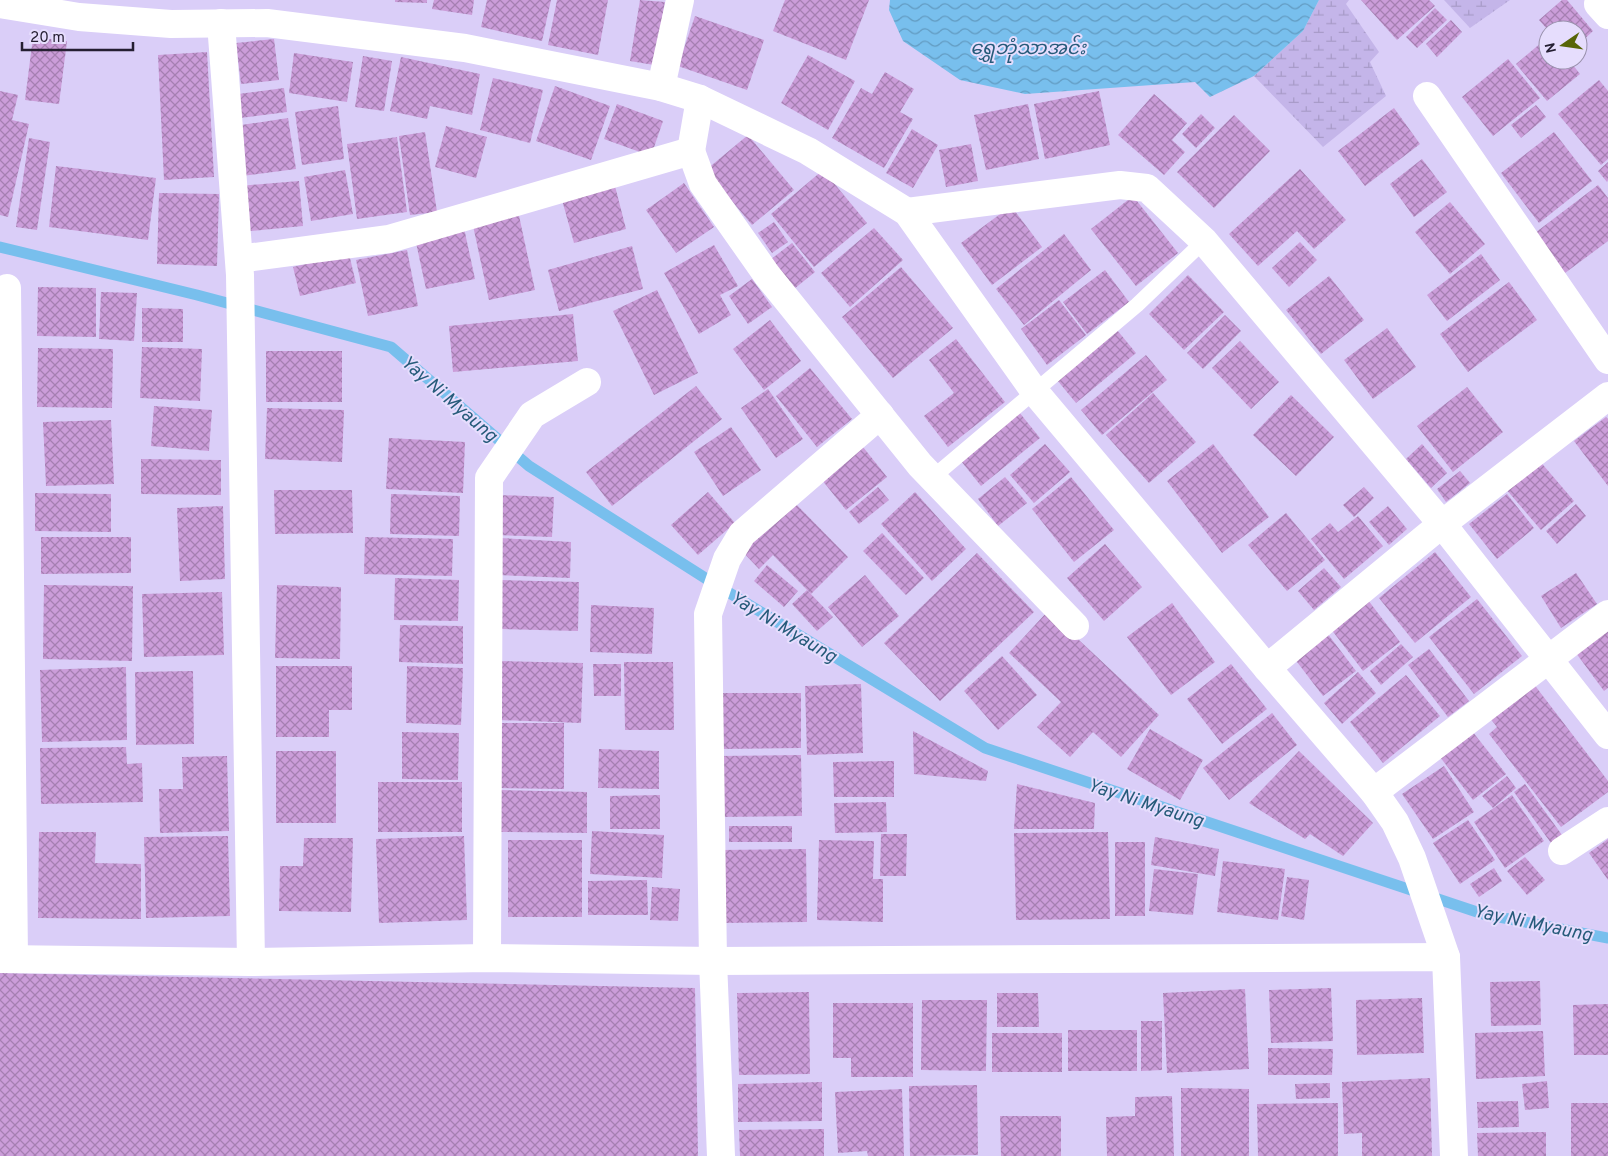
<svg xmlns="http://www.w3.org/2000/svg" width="1608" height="1156" viewBox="0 0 1608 1156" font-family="Overpass,'Noto Sans Myanmar',sans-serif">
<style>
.wetland{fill:url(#wetland-marsh)}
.water{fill:url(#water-waves)}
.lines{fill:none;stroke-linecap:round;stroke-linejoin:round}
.stream{stroke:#78bfed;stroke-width:11}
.building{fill:url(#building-cross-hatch)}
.service{stroke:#fff;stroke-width:15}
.minor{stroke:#fff;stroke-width:28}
.labels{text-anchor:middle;stroke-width:4;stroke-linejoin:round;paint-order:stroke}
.water-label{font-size:19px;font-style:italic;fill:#265b7a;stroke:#e6ddfd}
</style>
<defs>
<pattern id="wetland-marsh" width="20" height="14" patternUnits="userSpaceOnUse" patternTransform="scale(1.25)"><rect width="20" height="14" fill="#c4b5e9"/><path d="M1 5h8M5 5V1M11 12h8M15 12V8" fill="none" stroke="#a89bc8"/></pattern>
<pattern id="water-waves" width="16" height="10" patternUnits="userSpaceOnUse" patternTransform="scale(1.25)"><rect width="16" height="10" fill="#78bfed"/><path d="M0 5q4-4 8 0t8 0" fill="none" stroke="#629bc1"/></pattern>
<pattern id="building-cross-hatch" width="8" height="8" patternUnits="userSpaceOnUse" patternTransform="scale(1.25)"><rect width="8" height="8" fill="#cb9dd9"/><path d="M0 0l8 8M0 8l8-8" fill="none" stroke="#a57fb1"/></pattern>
</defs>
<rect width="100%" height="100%" fill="#dacef8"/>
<!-- wetland -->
<g class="wetland">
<polygon points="1319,0 1349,0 1346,4 1379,52 1370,62 1386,96 1323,147 1254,76 1303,31"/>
<polygon points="1444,0 1510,0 1470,28"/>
</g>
<!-- water -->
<polygon class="water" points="890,0 1319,0 1303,31 1254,76 1210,97 1195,82 1025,94 960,80 903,41 889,10"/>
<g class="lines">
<!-- stream -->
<polyline class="stream" points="0,247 197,295 391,347 529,466 713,583 985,748 1483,914 1608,938"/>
</g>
<!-- building -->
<g class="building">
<polygon points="395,0 427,0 427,3 395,2"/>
<polygon points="434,0 474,0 472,15 432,9"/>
<polygon points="487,0 551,0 542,41 481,27"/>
<polygon points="557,0 608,0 598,55 548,45"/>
<polygon points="640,0 665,2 654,65 630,61"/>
<polygon points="785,0 869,0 846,60 773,31"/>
<polygon points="1361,0 1429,0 1435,6 1397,40"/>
<polygon points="1562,0 1567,0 1593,31 1578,45 1578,30 1548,30 1539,20"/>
<polygon points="1435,8 1447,20 1417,48 1406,37"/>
<polygon points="695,16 764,40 747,90 678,66"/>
<polygon points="1451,20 1462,32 1437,57 1426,44"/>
<polygon points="33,37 67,41 59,104 25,100"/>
<polygon points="1548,37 1548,60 1569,60 1580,74 1547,101 1516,64"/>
<polygon points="274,39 279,80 241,84 236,43"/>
<polygon points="207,52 214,177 164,180 158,55"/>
<polygon points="294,53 353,62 347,102 289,93"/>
<polygon points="808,55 855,81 828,130 781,103"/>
<polygon points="363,56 392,61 384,111 355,107"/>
<polygon points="401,57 480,74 472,115 430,106 427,119 390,111"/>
<polygon points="1508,59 1540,98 1493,136 1462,97"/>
<polygon points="885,72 914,89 900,112 913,119 884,168 832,138 861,88 872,94"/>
<polygon points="493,78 543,90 530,143 480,130"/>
<polygon points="1599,80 1608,91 1608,159 1601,165 1558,114"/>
<polygon points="555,86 610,106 591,160 536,141"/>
<polygon points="284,88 287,112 233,119 230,95"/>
<polygon points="0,91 18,95 12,120 29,124 8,217 0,215"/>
<polygon points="1099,91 1110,145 1045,159 1034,104"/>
<polygon points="1154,94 1187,123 1172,140 1185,152 1164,175 1118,135"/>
<polygon points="617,104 663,121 651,156 604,139"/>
<polygon points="1028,104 1039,159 986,170 974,115"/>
<polygon points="1536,105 1546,117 1521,138 1511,125"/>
<polygon points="338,106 344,159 302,165 295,112"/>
<polygon points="1394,108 1420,144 1365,186 1338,151"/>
<polygon points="1201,114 1215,128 1196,148 1182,134"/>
<polygon points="1234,115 1270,151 1214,208 1177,172"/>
<polygon points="288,118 296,169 242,176 235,126"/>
<polygon points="446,126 487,137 476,178 435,167"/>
<polygon points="912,129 938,145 913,188 886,173"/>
<polygon points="425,132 437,212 410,215 399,136"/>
<polygon points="1554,132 1592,181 1539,223 1501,173"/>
<polygon points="748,135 794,190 752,225 706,170"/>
<polygon points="397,137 407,212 357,219 347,144"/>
<polygon points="29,138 50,142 37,230 16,227"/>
<polygon points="971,144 978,181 946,187 939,150"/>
<polygon points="1422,159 1447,192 1414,217 1390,184"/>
<polygon points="1608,162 1608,180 1607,182 1598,171"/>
<polygon points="56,166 156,178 148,240 49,227"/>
<polygon points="1300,169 1346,220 1314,249 1297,231 1258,266 1229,234"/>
<polygon points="345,170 353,214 311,221 304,177"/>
<polygon points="823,170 867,223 814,267 771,214"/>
<polygon points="299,181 303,226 242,232 239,186"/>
<polygon points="684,183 714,227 676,253 646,210"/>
<polygon points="1598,185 1608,198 1608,241 1561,276 1531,236"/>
<polygon points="615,186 626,229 574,243 562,200"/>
<polygon points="159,193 219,194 217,266 157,264"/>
<polygon points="1133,196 1178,253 1136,286 1091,229"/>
<polygon points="1450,202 1485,244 1450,274 1415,232"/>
<polygon points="1011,206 1042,247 992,285 961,243"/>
<polygon points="518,211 535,290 489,300 472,221"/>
<polygon points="774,222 788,242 772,253 758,233"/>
<polygon points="464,228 475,279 426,289 415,238"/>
<polygon points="874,228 903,260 850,307 821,273"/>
<polygon points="1064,234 1091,270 1024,325 996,289"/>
<polygon points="1300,242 1317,260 1289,287 1272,268"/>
<polygon points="792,243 815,272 794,289 770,260"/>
<polygon points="714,245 738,286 720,295 731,315 699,334 664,273"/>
<polygon points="632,246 643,289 559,311 548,270"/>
<polygon points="407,250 418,306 368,316 356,260"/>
<polygon points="349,254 356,283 300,296 293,267"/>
<polygon points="1481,254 1500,280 1447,321 1427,295"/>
<polygon points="901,267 953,328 893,378 842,317"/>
<polygon points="1105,270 1129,302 1087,334 1063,302"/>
<polygon points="1188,275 1224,312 1184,350 1149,314"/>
<polygon points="1329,276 1364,320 1321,354 1286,310"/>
<polygon points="752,279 772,307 748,324 729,296"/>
<polygon points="1509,282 1537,320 1468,372 1440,334"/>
<polygon points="38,287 96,288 96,337 37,336"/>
<polygon points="657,290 698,373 654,395 613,311"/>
<polygon points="101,292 137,293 134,341 99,339"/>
<polygon points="1059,300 1086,335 1047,365 1021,329"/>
<polygon points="142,308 183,309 183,342 142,342"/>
<polygon points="573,314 578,361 453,372 449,326"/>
<polygon points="1225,315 1241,331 1203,369 1187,353"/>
<polygon points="770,320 801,361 764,390 733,349"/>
<polygon points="1387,328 1416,367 1373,399 1344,360"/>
<polygon points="1117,330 1136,353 1076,403 1057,380"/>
<polygon points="956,339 1005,402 948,447 924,416 954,393 929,360"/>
<polygon points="1240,341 1279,382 1251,409 1212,368"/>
<polygon points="142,347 202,349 200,401 140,398"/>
<polygon points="38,348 113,349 112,408 37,407"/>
<rect x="266" y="351" width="76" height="51"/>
<polygon points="1146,355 1167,380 1102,435 1081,410"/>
<polygon points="810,368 852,419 817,447 776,396"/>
<polygon points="696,386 722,419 612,506 586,472"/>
<polygon points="1467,387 1503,432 1453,472 1417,426"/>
<polygon points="768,389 803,439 776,458 741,408"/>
<polygon points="1153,393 1196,442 1149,483 1106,435"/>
<polygon points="1291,395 1334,437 1296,476 1253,435"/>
<polygon points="154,406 212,410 209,451 151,446"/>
<polygon points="267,408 344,410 342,462 265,459"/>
<polygon points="1019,412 1040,438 981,486 961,461"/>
<polygon points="1606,417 1608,419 1608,486 1574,441"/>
<polygon points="111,420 114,484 46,486 43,422"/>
<polygon points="731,427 761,470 723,496 694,452"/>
<polygon points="389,438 465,442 463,493 386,489"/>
<polygon points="859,442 887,477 846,510 818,475"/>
<polygon points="1045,444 1070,472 1034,503 1010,475"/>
<polygon points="1213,444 1269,517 1222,553 1167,481"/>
<polygon points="1422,444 1447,473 1431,488 1406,459"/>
<polygon points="141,459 221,460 221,495 141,494"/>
<polygon points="1538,459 1574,501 1541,530 1505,488"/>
<polygon points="1460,471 1470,483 1446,502 1437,489"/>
<polygon points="1005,477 1027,503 998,526 978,499"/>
<polygon points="1071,477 1114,530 1074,562 1032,509"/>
<polygon points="878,487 889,500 859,524 849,512"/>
<polygon points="1364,487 1374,498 1354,517 1343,505"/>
<polygon points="274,490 352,490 353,533 275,534"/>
<polygon points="708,492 735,523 698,555 671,525"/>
<polygon points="915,492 966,549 932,581 881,524"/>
<polygon points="35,493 111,494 111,532 35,531"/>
<polygon points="391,494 460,496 459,536 390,534"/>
<polygon points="1507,494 1534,528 1497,559 1469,524"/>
<polygon points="498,495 554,497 552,537 497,535"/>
<polygon points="790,498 848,557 811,594 773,555 759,569 739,548"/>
<polygon points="1576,504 1586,516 1557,544 1546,531"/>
<polygon points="223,506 225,579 180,581 177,508"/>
<polygon points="1388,506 1407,529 1389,545 1369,522"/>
<polygon points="1286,513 1325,560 1287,591 1248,545"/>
<polygon points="1358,516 1383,546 1344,579 1311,539 1330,523 1338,532"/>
<polygon points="882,533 924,578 906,595 863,551"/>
<polygon points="41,537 131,537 131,573 41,574"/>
<polygon points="365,537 453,539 452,576 364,574"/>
<polygon points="499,538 571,542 570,578 498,575"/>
<polygon points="1105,544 1142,587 1104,621 1067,578"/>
<polygon points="1435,552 1471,597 1415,643 1379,598"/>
<polygon points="977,553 1034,612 940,701 884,643"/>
<polygon points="767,565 798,591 784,607 754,581"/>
<polygon points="1324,568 1341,587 1314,610 1298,591"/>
<polygon points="1576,573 1597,604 1561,628 1541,596"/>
<polygon points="865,575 899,616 862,647 828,607"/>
<polygon points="395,578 459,580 458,621 394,620"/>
<polygon points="501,580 579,582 578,631 500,629"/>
<polygon points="44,585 133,586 132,661 43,659"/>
<polygon points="277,585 341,587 340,659 275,658"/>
<polygon points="807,590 833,617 817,631 792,604"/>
<polygon points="222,592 224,655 144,657 142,594"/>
<polygon points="1477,599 1522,656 1474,694 1429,637"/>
<polygon points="1368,600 1400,642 1363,671 1331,629"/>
<polygon points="1172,603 1215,662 1171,695 1127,637"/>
<polygon points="591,605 654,608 652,654 590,652"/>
<polygon points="1048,611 1159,715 1121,757 1093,732 1070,757 1037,727 1061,702 1009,653"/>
<polygon points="1608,623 1608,688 1604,691 1573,649"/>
<polygon points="400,625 463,626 463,664 399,662"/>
<polygon points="1327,633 1356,671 1323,696 1294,658"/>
<polygon points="1401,644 1413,657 1381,685 1370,671"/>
<polygon points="1429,649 1469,701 1448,717 1408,665"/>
<polygon points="1002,656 1037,695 998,730 964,691"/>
<polygon points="500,661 583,663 581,723 498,720"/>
<polygon points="624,662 673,662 674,730 625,730"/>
<polygon points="593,664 621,664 621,696 594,696"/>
<polygon points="1231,664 1267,709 1222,744 1187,699"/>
<polygon points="276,666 352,666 352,710 329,710 329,737 276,737"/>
<polygon points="407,666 463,668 461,725 406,723"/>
<polygon points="126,667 127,740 42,742 40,670"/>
<polygon points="193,671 194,744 136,745 135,672"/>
<polygon points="1358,672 1376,693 1342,724 1324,703"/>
<polygon points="1406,675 1440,716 1383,763 1350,722"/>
<polygon points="1533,683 1608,781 1608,792 1561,827 1489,734 1497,727 1489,717"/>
<polygon points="861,684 863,753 807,755 805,686"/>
<polygon points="720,693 801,693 801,748 720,749"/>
<polygon points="1272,713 1297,745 1229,800 1203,768"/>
<polygon points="499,723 564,723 564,789 499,788"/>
<polygon points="1150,729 1203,760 1180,800 1127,769"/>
<polygon points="913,731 988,771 986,781 914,774"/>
<polygon points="1472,731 1506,774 1473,800 1440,757"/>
<polygon points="402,732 459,733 458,780 402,779"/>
<polygon points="126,747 127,764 142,763 143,802 41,804 40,748"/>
<polygon points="599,749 659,751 659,789 598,788"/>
<rect x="276" y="751" width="60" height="72"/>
<polygon points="1299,751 1373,823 1343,856 1310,834 1305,839 1249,803"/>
<polygon points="801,755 802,816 717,817 716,756"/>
<polygon points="227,756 229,831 160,833 159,789 183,789 182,757"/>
<polygon points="894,761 894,797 834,797 833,762"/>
<polygon points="1444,766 1474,812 1433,839 1402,794"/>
<polygon points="1507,776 1516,788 1493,808 1482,796"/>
<rect x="378" y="782" width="84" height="50"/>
<polygon points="1017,784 1095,803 1094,829 1014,829"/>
<polygon points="1525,784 1562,835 1551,843 1514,792"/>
<polygon points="501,790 587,792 587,833 500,832"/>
<polygon points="660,795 660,829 610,829 610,796"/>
<polygon points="1512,795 1544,841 1505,868 1474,822"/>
<polygon points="886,802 887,832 835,833 834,803"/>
<polygon points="1468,820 1495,860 1460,884 1433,843"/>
<rect x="729" y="826" width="63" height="16"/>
<polygon points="592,831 664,835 662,878 590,874"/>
<polygon points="39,832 96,832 95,863 141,864 141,919 38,918"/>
<polygon points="1108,832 1110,919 1016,920 1014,833"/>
<polygon points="881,834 907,834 906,876 880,876"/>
<polygon points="228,836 230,916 146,918 144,837"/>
<polygon points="464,836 467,920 379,923 376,839"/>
<polygon points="1155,837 1219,849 1215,876 1151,865"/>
<polygon points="304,838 353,838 351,912 279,911 280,866 303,866"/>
<polygon points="1608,839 1608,880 1589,853"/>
<rect x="508" y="840" width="74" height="77"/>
<polygon points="819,840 874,841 873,879 883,879 883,922 817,920"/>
<rect x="1115" y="842" width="30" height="74"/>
<polygon points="806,849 807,922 721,923 721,850"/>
<polygon points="1525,857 1545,880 1527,895 1507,871"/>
<polygon points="1223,861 1285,869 1278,920 1217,912"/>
<polygon points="1494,868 1502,881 1479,897 1470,884"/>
<polygon points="1154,869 1198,874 1193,915 1149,911"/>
<polygon points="1287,877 1309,880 1304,920 1281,916"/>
<polygon points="647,880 648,915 588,915 588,881"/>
<polygon points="652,887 680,889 678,921 650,920"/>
<polygon points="0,973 695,988 698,1156 0,1156"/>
<polygon points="1540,981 1541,1025 1491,1026 1490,982"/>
<polygon points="1331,988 1333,1041 1271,1043 1269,990"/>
<polygon points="1245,989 1249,1069 1167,1073 1163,993"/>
<polygon points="809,992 810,1074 739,1075 737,993"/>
<polygon points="997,993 1038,993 1039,1027 997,1027"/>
<polygon points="1422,998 1424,1053 1357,1055 1356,1000"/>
<polygon points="922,1000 987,1000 986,1071 921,1070"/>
<polygon points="833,1003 913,1003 913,1077 851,1077 851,1058 833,1058"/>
<polygon points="1608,1004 1608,1055 1574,1055 1573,1005"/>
<polygon points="1141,1021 1162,1021 1162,1070 1141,1071"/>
<rect x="1068" y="1030" width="69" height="41"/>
<polygon points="1543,1031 1545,1076 1476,1079 1475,1033"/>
<rect x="992" y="1033" width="70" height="39"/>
<polygon points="1268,1048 1333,1049 1332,1075 1268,1075"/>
<polygon points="1430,1078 1432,1156 1362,1156 1362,1133 1344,1134 1342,1082"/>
<polygon points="1547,1081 1549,1108 1525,1110 1522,1084"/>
<polygon points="822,1082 822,1121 738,1122 738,1084"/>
<polygon points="1330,1083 1330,1098 1296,1099 1295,1084"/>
<polygon points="977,1085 978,1155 910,1156 909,1086"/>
<polygon points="1181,1088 1249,1089 1249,1156 1181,1156"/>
<polygon points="902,1089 904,1156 868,1156 867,1151 838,1153 835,1092"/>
<polygon points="1172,1096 1174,1156 1107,1156 1106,1117 1135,1116 1135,1097"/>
<polygon points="1518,1101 1519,1127 1478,1128 1477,1102"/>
<polygon points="1338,1103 1338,1156 1258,1156 1257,1104"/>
<rect x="1571" y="1103" width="37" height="53"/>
<polygon points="1000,1116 1061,1116 1061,1156 1001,1156"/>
<polygon points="824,1129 824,1156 740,1156 739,1130"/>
<polygon points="1546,1132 1546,1156 1478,1156 1477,1133"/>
</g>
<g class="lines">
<!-- service -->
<polyline class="service" points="932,478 1137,305 1204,241"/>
<!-- minor -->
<g class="minor">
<polyline points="0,4 79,17 171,24 267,23 465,48 661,87 700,99 808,151 907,212 1035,392 1267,668 1374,792 1395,822 1412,858 1446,957"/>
<polyline points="1598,4 1608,15"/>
<polyline points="221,23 240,275 251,962"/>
<polyline points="661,87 680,0"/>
<polyline points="1427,96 1608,360"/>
<polyline points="691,151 703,184 767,275 920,465 1075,626"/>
<polyline points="907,212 1120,185 1147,188 1204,241 1442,524 1608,735"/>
<polyline points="239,259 389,239 691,151 700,99"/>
<polyline points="7,288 14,959"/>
<polyline points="1267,668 1442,524 1608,396"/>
<polyline points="1374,792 1608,614"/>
<polyline points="1562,851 1608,821"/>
<polyline points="487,958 489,478 532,415 587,382"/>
<polyline points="0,959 251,962 487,958 713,961 1446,957 1454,1156"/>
<polyline points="721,1156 713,961 708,614 727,559 742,534 880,415"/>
</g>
</g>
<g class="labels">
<!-- water labels -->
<g class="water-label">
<text x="1028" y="54">ရွှေဘုံသာအင်း</text>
<text transform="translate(450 398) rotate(41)" y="7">Yay Ni Myaung</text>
<text transform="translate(784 626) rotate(31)" y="7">Yay Ni Myaung</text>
<text transform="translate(1146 802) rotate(18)" y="7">Yay Ni Myaung</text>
<text transform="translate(1533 922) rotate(12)" y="7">Yay Ni Myaung</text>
</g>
</g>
<!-- north arrow -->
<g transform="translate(1563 45) rotate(257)"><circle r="24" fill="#e6ddfd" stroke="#9991ac"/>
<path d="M0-4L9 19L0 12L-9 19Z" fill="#586508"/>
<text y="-8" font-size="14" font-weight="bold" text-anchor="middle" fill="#251f32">N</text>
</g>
<!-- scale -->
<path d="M22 42v8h111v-8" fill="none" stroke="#251f32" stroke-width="2.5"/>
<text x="30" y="42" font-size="15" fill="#251f32" stroke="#e6ddfd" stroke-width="4" paint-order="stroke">20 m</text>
</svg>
